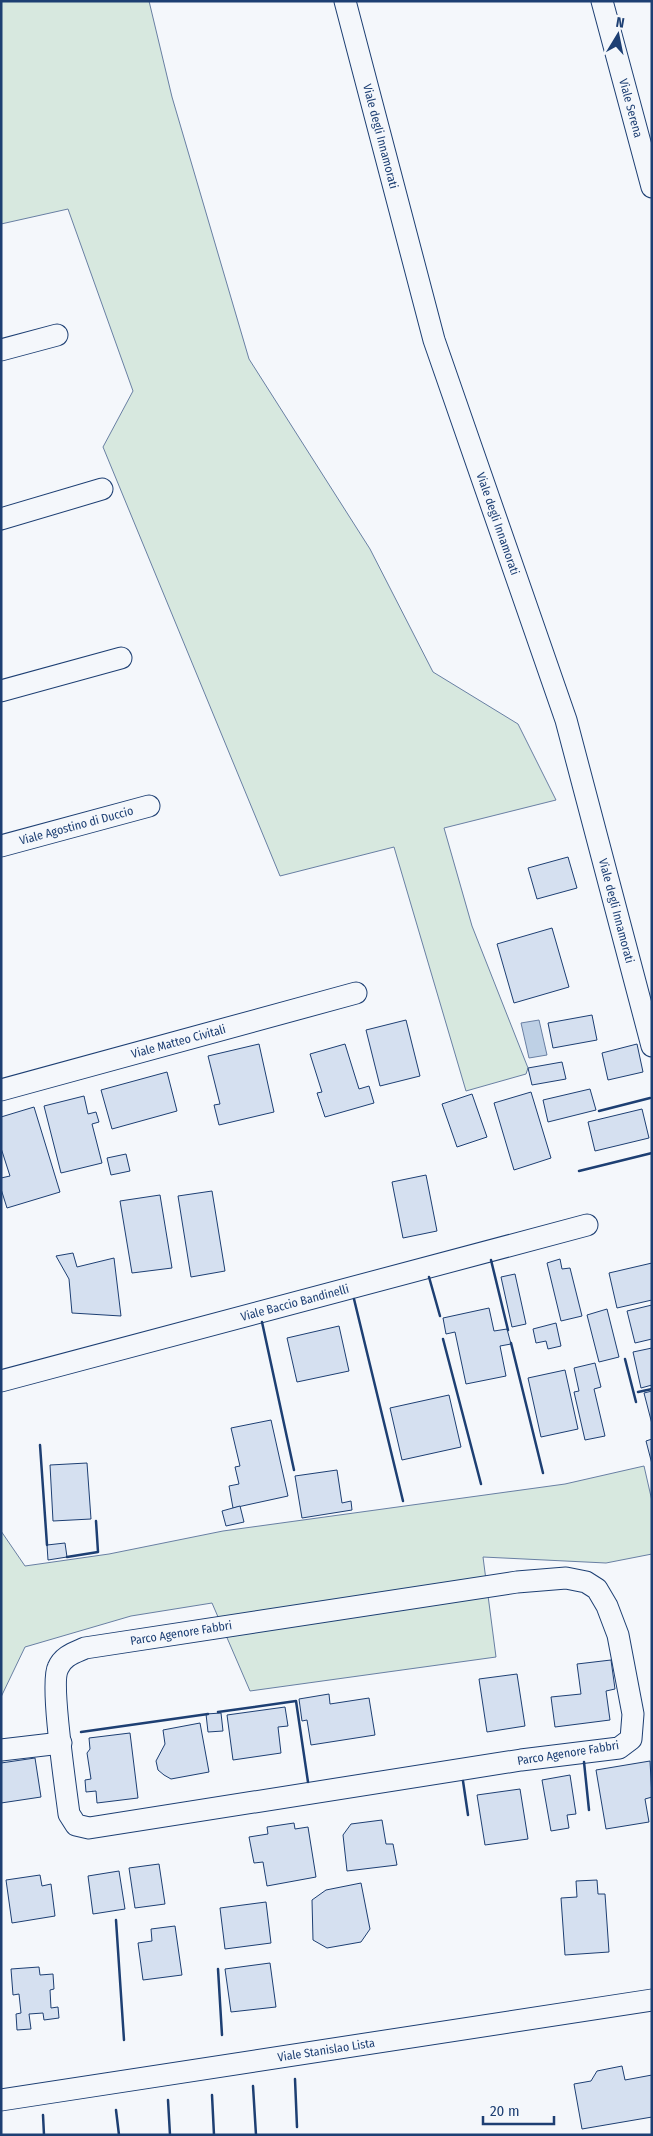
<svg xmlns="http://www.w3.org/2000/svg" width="653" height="2136" viewBox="0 0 653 2136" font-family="'Fira Sans Condensed',sans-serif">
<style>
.green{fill:#d7e8df;stroke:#687fa3}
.water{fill:#bed0e5;stroke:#687fa3}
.building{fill:#d5e0f0;stroke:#1d3f73}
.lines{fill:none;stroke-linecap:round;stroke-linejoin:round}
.street-casing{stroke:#1d3f73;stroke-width:23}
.street{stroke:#f4f7fb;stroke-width:21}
.wall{stroke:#1d3f73;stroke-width:2.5}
.labels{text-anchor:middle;stroke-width:4;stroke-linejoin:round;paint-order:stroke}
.street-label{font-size:12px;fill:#1d3f73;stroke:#f4f7fb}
</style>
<rect width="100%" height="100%" fill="#f4f7fb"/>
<!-- green -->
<g class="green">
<polygon points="1,1 149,1 172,97 249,359 370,549 433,672 518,724 556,800 444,828 472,926 528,1068 526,1074 466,1091 394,847 280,876 103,447 133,391 68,209 1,224"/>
<polygon points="644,1466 652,1501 652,1554 606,1563 483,1557 496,1657 250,1691 212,1603 131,1616 25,1647 1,1697 1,1531 25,1566 109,1554 223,1531 565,1484"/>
</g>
<!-- water -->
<polygon class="water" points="539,1020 547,1055 529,1058 521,1023"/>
<!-- building -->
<g class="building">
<polygon points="568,857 577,888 537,899 528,868"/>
<polygon points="552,928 569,987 514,1003 497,944"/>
<polygon points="592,1015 597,1040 553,1048 548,1023"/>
<polygon points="406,1020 420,1076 380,1086 366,1030"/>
<polygon points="259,1044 274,1112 219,1125 214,1105 220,1104 208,1056"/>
<polygon points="345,1044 359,1089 369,1086 374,1103 325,1117 317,1093 322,1092 310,1054"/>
<polygon points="637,1044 643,1072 608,1080 602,1053"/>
<polygon points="562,1062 566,1079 532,1085 528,1068"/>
<polygon points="167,1072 177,1111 112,1129 101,1090"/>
<polygon points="590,1089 596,1110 548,1122 543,1100"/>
<polygon points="531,1092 551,1158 514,1170 494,1103"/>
<polygon points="472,1094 487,1137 457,1147 442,1104"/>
<polygon points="84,1096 88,1114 96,1112 99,1122 92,1124 102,1163 61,1173 44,1106"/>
<polygon points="34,1107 60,1192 7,1208 1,1189 1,1178 10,1176 1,1148 1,1117"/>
<polygon points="642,1109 649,1138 595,1151 588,1122"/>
<polygon points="126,1154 130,1171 111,1175 107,1158"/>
<polygon points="426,1175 437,1231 403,1238 392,1182"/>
<polygon points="212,1191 225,1271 191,1277 178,1196"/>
<polygon points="160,1195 172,1268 132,1273 120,1201"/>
<polygon points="73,1253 77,1267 114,1258 121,1316 72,1313 69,1279 56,1256"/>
<polygon points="560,1259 562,1269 570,1268 582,1316 561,1321 547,1263"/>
<polygon points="652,1263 652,1300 617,1308 609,1273"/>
<polygon points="515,1274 526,1324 512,1327 501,1277"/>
<polygon points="652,1305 652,1339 635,1343 627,1311"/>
<polygon points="489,1308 494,1331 507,1329 511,1344 500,1346 506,1376 466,1384 455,1332 446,1334 443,1318"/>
<polygon points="607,1309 619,1357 599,1362 587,1315"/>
<polygon points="556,1323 561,1346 548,1349 546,1341 536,1343 533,1329"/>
<polygon points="339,1326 349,1371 297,1382 287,1338"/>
<polygon points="652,1348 652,1385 641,1388 633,1352"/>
<polygon points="595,1363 601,1387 594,1389 605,1436 585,1440 574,1392 579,1391 574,1368"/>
<polygon points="565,1370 578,1429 541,1437 528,1378"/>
<polygon points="652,1391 652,1424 644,1393"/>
<polygon points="449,1395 461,1447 402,1460 390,1408"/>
<polygon points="271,1420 288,1496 233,1508 229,1486 239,1484 235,1467 240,1466 231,1428"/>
<polygon points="652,1439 652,1464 646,1441"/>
<polygon points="87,1463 91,1519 53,1521 50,1465"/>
<polygon points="337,1470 342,1503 351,1501 352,1510 302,1518 295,1476"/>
<polygon points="240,1506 244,1522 226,1526 222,1511"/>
<polygon points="65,1543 67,1557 48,1560 47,1545"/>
<polygon points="611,1660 615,1689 606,1691 610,1720 555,1727 551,1697 581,1694 577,1664"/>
<polygon points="517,1674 525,1726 487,1732 479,1679"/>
<polygon points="329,1694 330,1704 369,1698 375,1735 311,1745 307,1720 302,1721 299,1699"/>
<polygon points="285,1707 288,1726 278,1727 281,1753 233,1760 227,1715"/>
<polygon points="221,1713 223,1731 208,1732 206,1714"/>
<polygon points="200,1723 209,1772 171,1779 164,1775 158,1770 156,1761 165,1744 163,1730"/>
<polygon points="130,1733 138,1798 97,1803 96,1791 86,1792 85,1780 91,1779 87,1753 90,1749 89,1738"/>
<polygon points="35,1758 41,1797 1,1803 1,1763"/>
<polygon points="650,1761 652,1797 645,1799 649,1822 606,1829 596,1770"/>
<polygon points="570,1775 576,1814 567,1815 569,1828 551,1831 542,1780"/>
<polygon points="520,1789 528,1839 485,1845 477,1795"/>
<polygon points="382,1820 386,1844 393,1844 397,1865 347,1871 343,1835 351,1824"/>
<polygon points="294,1823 295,1829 308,1827 316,1877 267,1886 263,1862 254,1863 249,1837 268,1834 267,1827"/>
<polygon points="159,1864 165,1904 135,1908 129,1868"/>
<polygon points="119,1871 125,1909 93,1914 88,1876"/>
<polygon points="40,1875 42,1886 51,1884 55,1916 12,1923 6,1880"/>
<polygon points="597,1880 598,1894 605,1894 609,1952 565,1955 561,1898 577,1897 576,1881"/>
<polygon points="361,1883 370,1929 361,1942 327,1948 313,1940 312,1900 326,1890"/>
<polygon points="266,1902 271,1943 225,1949 220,1908"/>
<polygon points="175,1926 182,1975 143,1980 138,1943 152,1941 151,1929"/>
<polygon points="270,1963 276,2007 231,2012 225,1969"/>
<polygon points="39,1967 40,1975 53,1974 54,1989 50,1990 51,2008 58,2007 59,2018 44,2020 43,2013 29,2014 31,2029 17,2030 16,2014 21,2013 19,1994 13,1995 11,1969"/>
<polygon points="622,2066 625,2080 652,2075 652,2117 582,2129 574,2084 591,2081 597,2071"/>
</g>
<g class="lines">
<defs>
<g id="street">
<path id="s1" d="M345,1L434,340L566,720L652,1046"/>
<path id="s2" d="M602,1L652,187"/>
<polyline points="1,350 57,335"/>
<polyline points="1,519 102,489"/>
<polyline points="1,691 121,658"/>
<path id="s3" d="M1,846L149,806"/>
<path id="s4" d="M1,1090L356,993"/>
<path id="s5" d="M1,1381L587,1225"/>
<path d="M566,1578L586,1582L597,1589L607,1606L618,1635L633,1714L631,1739L619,1748L521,1760L89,1828L76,1825L69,1814C66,1790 50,1683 58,1668C63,1656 74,1653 85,1648L517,1582Z"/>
<polyline points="1,1750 61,1743"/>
<path id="s6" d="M1,2100L652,2000"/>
</g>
</defs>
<!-- street casing -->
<use href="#street" class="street-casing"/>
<!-- street -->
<use href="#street" class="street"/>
<!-- wall -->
<g class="wall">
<polyline points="599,1111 650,1098"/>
<polyline points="579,1171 652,1153"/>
<polyline points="491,1260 508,1330"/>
<polyline points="429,1277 440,1316"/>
<polyline points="354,1299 403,1501"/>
<polyline points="262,1322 294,1470"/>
<polyline points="443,1339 481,1484"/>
<polyline points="511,1343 543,1473"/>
<polyline points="625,1359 636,1402"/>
<polyline points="638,1392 652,1389"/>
<polyline points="40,1445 47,1545"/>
<polyline points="67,1557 98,1552 96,1521"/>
<polyline points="218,1712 296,1701 308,1782"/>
<polyline points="81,1732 208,1714"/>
<polyline points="584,1762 589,1810"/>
<polyline points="463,1781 468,1815"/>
<polyline points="116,1920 124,2040"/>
<polyline points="218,1969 222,2035"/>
<polyline points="295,2079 297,2127"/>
<polyline points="253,2086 256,2135"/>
<polyline points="212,2095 214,2135"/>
<polyline points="168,2100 170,2135"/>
<polyline points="116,2110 119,2135"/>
<polyline points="43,2115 44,2135"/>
</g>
</g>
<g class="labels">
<!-- street labels -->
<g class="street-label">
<text dy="4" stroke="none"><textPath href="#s2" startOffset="111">Viale Serena</textPath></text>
<text dy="4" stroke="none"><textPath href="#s1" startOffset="140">Viale degli Innamorati</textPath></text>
<text dy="4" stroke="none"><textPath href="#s1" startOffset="545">Viale degli Innamorati</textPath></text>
<text dy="4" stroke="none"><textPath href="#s3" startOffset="78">Viale Agostino di Duccio</textPath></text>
<text dy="4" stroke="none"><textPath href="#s1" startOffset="950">Viale degli Innamorati</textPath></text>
<text dy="4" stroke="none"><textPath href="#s4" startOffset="184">Viale Matteo Civitali</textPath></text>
<text dy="4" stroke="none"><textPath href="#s5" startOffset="304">Viale Baccio Bandinelli</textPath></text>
<text transform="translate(181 1633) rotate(-9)" y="4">Parco Agenore Fabbri</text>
<text transform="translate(568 1753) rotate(-9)" y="4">Parco Agenore Fabbri</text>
<text dy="4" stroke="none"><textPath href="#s6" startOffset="329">Viale Stanislao Lista</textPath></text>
</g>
</g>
<!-- border -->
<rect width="653" height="2136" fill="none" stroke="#1d3f73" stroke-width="5"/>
<!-- north arrow -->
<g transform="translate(618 35) rotate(10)" stroke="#f4f7fb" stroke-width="4" paint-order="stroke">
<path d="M0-4L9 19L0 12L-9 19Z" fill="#1d3f73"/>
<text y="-8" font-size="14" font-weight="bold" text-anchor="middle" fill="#1d3f73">N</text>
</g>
<!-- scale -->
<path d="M483 2116v8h71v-8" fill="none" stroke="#1d3f73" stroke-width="2.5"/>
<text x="490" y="2116" font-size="15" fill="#1d3f73" stroke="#f4f7fb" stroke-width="4" paint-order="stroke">20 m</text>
</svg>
